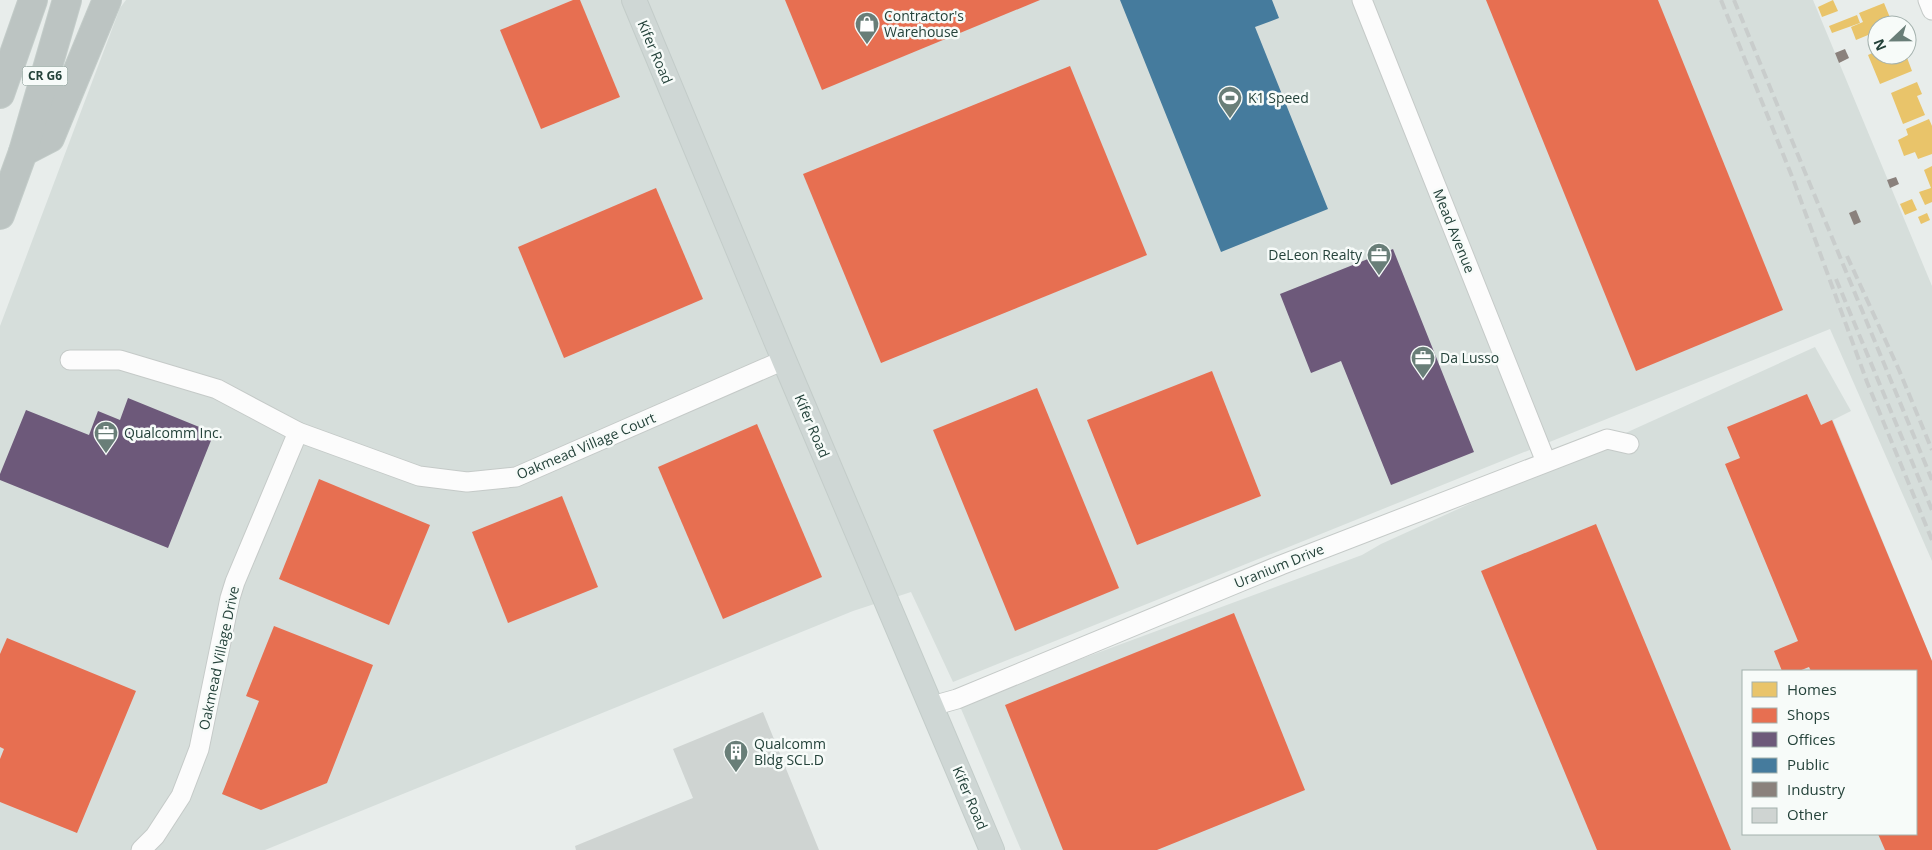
<svg xmlns="http://www.w3.org/2000/svg" width="1932" height="850" viewBox="0 0 1932 850" font-family="'Open Sans',sans-serif">
<style>
.built{fill:#d6dedb;fill-rule:evenodd}
.homes{fill:#e9c46a}
.shops{fill:#e76f51}
.offices{fill:#6d597a}
.public{fill:#457b9d}
.industry{fill:#8a817c}
.building{fill:#cfd4d2}
.lines{fill:none;stroke-linecap:round;stroke-linejoin:round}
.minor-casing{stroke:#c5cac8;stroke-width:21}
.major-casing{stroke:#c3ccc9;stroke-width:26}
.highway-casing{stroke:#c3ccc9;stroke-width:30}
.minor{stroke:#fcfcfc;stroke-width:19}
.major{stroke:#cfd7d5;stroke-width:24}
.highway{stroke:#bcc4c2;stroke-width:28}
.rail{stroke:#c9cdcc;stroke-width:4;stroke-dasharray:10 5;stroke-linecap:butt}
.labels{text-anchor:middle;stroke-width:5;stroke-linejoin:round;paint-order:stroke}
.shield{fill:#f7fbf9;stroke:#637a73;stroke-width:1}
.shield-label{font-size:12px;font-weight:bold;fill:#24423a}
.poi-label{font-size:14px;fill:#24423a;stroke:#f7fbf9;text-anchor:start}
.street-label{font-size:14px;fill:#24423a;stroke:#f7fbf9}
</style>
<rect width="100%" height="100%" fill="#e8edeb"/>
<!-- built -->
<g class="built">
<polygon points="126,0 1813,0 1932,286 1932,561 1830,329 953,682 911,592 853,611 265,850 0,850 0,326 120,8"/>
<path d="M1815,347L1851,411L1833,420L1932,661V850H1021L959,704L1362,555L1381,544ZM1743,671H1916V834H1743Z"/>
</g>
<!-- homes -->
<g class="homes">
<polygon points="1833,0 1838,11 1822,17 1818,7"/>
<polygon points="1884,3 1893,25 1877,25 1877,43 1872,45 1868,35 1856,40 1851,27 1863,22 1859,13"/>
<polygon points="1857,15 1860,23 1832,33 1829,26"/>
<polygon points="1877,51 1877,55 1906,55 1912,71 1880,84 1868,55"/>
<polygon points="1917,82 1922,94 1917,96 1925,115 1903,124 1891,93"/>
<polygon points="1929,119 1932,126 1932,154 1918,159 1915,152 1904,156 1898,140 1908,135 1906,129"/>
<polygon points="1932,166 1932,202 1925,205 1919,192 1931,188 1924,170"/>
<polygon points="1912,199 1917,210 1905,215 1900,204"/>
<polygon points="1927,213 1930,220 1921,224 1918,217"/>
</g>
<!-- shops -->
<g class="shops">
<polygon points="573,0 580,0 620,97 541,129 500,30"/>
<polygon points="785,0 1040,0 822,90"/>
<polygon points="1486,0 1658,0 1783,310 1636,371"/>
<polygon points="1070,66 1147,255 881,363 803,174"/>
<polygon points="656,188 703,299 564,358 518,247"/>
<polygon points="1212,371 1261,496 1137,545 1087,420"/>
<polygon points="1037,388 1119,588 1015,631 933,430"/>
<polygon points="1807,394 1821,425 1832,420 1932,661 1932,850 1885,850 1878,834 1916,834 1916,671 1811,671 1809,667 1799,671 1782,671 1774,651 1798,641 1725,464 1740,458 1727,427"/>
<polygon points="757,424 822,577 723,619 658,467"/>
<polygon points="319,479 430,525 389,625 279,579"/>
<polygon points="562,496 598,587 508,623 472,532"/>
<polygon points="1596,524 1731,850 1597,850 1481,571"/>
<polygon points="1234,613 1305,790 1157,850 1063,850 1005,705"/>
<polygon points="274,626 373,665 327,783 261,810 222,794 259,701 246,696"/>
<polygon points="7,638 136,691 77,833 0,802 0,759 4,749 0,747 0,654"/>
</g>
<!-- offices -->
<g class="offices">
<polygon points="1393,249 1474,452 1391,485 1341,361 1311,373 1280,294"/>
<polygon points="128,398 214,433 168,548 0,480 0,474 26,410 89,435 98,411 120,420"/>
</g>
<!-- public -->
<polygon class="public" points="1120,0 1272,0 1279,18 1255,27 1328,209 1221,252"/>
<!-- industry -->
<g class="industry">
<polygon points="1845,49 1849,58 1839,63 1835,53"/>
<polygon points="1896,177 1899,184 1890,188 1887,180"/>
<polygon points="1856,210 1861,222 1854,225 1849,213"/>
</g>
<!-- building -->
<polygon class="building" points="763,712 819,850 576,850 575,846 693,798 673,749"/>
<g class="lines">
<defs>
<g id="minor">
<polyline points="1362,0 1546,462"/>
<polyline points="1928,0 1932,10"/>
<polyline points="70,360 120,360 217,389 298,432 419,476 467,482 516,477 784,360"/>
<polyline points="932,706 957,699 1281,565 1607,439 1629,444"/>
<polyline points="141,850 155,836 181,796 199,749 230,598 235,582 298,432"/>
</g>
<polyline id="major" points="634,0 784,360 992,850"/>
<g id="highway">
<polyline points="0,94 33,0"/>
<polyline points="23,152 50,138 107,0"/>
<polyline points="0,215 23,152 67,0"/>
</g>
</defs>
<!-- minor casing -->
<use href="#minor" class="minor-casing"/>
<!-- major casing -->
<use href="#major" class="major-casing"/>
<!-- highway casing -->
<use href="#highway" class="highway-casing"/>
<!-- minor -->
<use href="#minor" class="minor"/>
<!-- major -->
<use href="#major" class="major"/>
<!-- highway -->
<use href="#highway" class="highway"/>
<!-- rail -->
<g class="rail">
<polyline points="1721,0 1793,179 1867,382 1932,540"/>
<polyline points="1734,0 1932,480"/>
<polyline points="1847,256 1899,370 1932,450"/>
<polyline points="1836,279 1932,510"/>
</g>
</g>
<!-- icons -->
<defs>
<symbol id="shop-pin" viewBox="-11 -11 22 30"><path d="M0 17L-7.5 6A9.5 9.5 0 1 1 7.5 6Z" fill="#697e78" stroke="#f7fbf9"/><path d="M-5-2.5h2.3a2.7 3.5 0 0 1 5.4 0H5L5.5 6h-11ZM-1.5-2.5h3a1.5 2.3 0 0 0-3 0Z" fill="#fff"/></symbol>
<symbol id="stadium-pin" viewBox="-11 -11 22 30"><path d="M0 17L-7.5 6A9.5 9.5 0 1 1 7.5 6Z" fill="#697e78" stroke="#f7fbf9"/><path d="M0-5a6.5 5 0 1 0 0 10a6.5 5 0 1 0 0-10ZM-3.5-1.8h7v3.6h-7Z" fill="#fff"/></symbol>
<symbol id="office-pin" viewBox="-11 -11 22 30"><path d="M0 17L-7.5 6A9.5 9.5 0 1 1 7.5 6Z" fill="#697e78" stroke="#f7fbf9"/><path d="M-6-3h4V-5.5h4V-3h4V5H-6ZM-1-4.5V-3h2v-1.5ZM-6 0V1H6V0Z" fill="#fff"/></symbol>
<symbol id="building-pin" viewBox="-11 -11 22 30"><path d="M0 17L-7.5 6A9.5 9.5 0 1 1 7.5 6Z" fill="#697e78" stroke="#f7fbf9"/><path d="M-4-6H4V6H1V3H-1V6H-4ZM-2.5-4.3h1.7v1.8h-1.7ZM.8-4.3h1.7v1.8H.8ZM-2.5-1h1.7V.8h-1.7ZM.8-1h1.7V.8H.8Z" fill="#fff"/></symbol>
</defs>
<g fill-rule="evenodd">
<use href="#shop-pin" x="853" y="10" width="28" height="38"/>
<use href="#stadium-pin" x="1216" y="84" width="28" height="38"/>
<use href="#office-pin" x="1365" y="241" width="28" height="38"/>
<use href="#office-pin" x="1409" y="344" width="28" height="38"/>
<use href="#office-pin" x="92" y="419" width="28" height="38"/>
<use href="#building-pin" x="722" y="738" width="28" height="38"/>
</g>
<g class="labels">
<!-- shield labels -->
<rect class="shield" x="22.5" y="66.5" width="45" height="19" rx="4"/>
<g class="shield-label">
<text x="45" y="80">CR G6</text>
</g>
<!-- poi labels -->
<g class="poi-label">
<text x="884" y="21">Contractor's<tspan x="884" dy="16">Warehouse</tspan></text>
<text x="1248" y="103">K1 Speed</text>
<text x="1362" y="260" text-anchor="end">DeLeon Realty</text>
<text x="1440" y="363">Da Lusso</text>
<text x="124" y="438">Qualcomm Inc.</text>
<text x="754" y="749">Qualcomm<tspan x="754" dy="16">Bldg SCL.D</tspan></text>
</g>
<!-- street labels -->
<g class="street-label">
<text transform="translate(655 52) rotate(67)" y="5">Kifer Road</text>
<text transform="translate(1454 231) rotate(68)" y="5">Mead Avenue</text>
<text transform="translate(812 426) rotate(67)" y="5">Kifer Road</text>
<text transform="translate(586 446) rotate(-23)" y="5">Oakmead Village Court</text>
<text transform="translate(1279 566) rotate(-22)" y="5">Uranium Drive</text>
<text transform="translate(219 658) rotate(-78)" y="5">Oakmead Village Drive</text>
<text transform="translate(970 798) rotate(67)" y="5">Kifer Road</text>
</g>
</g>
<!-- legend -->
<rect x="1742" y="670" width="175" height="165" fill="#f7fbf9" stroke="#a3b1ad"/>
<rect x="1752" y="682" width="25" height="15" fill="#e9c46a" stroke="#a3b1ad"/>
<text x="1787" y="695" font-size="15" fill="#24423a">Homes</text>
<rect x="1752" y="708" width="25" height="15" fill="#e76f51" stroke="#a3b1ad"/>
<text x="1787" y="720" font-size="15" fill="#24423a">Shops</text>
<rect x="1752" y="732" width="25" height="15" fill="#6d597a" stroke="#a3b1ad"/>
<text x="1787" y="745" font-size="15" fill="#24423a">Offices</text>
<rect x="1752" y="758" width="25" height="15" fill="#457b9d" stroke="#a3b1ad"/>
<text x="1787" y="770" font-size="15" fill="#24423a">Public</text>
<rect x="1752" y="782" width="25" height="15" fill="#8a817c" stroke="#a3b1ad"/>
<text x="1787" y="795" font-size="15" fill="#24423a">Industry</text>
<rect x="1752" y="808" width="25" height="15" fill="#cfd4d2" stroke="#a3b1ad"/>
<text x="1787" y="820" font-size="15" fill="#24423a">Other</text>
<!-- north arrow -->
<g transform="translate(1892 40) rotate(248)"><circle r="24" fill="#f7fbf9" stroke="#a3b1ad"/>
<path d="M0-4L9 19L0 12L-9 19Z" fill="#697e78"/>
<text y="-8" font-size="14" font-weight="bold" text-anchor="middle" fill="#24423a">N</text>
</g>
</svg>
